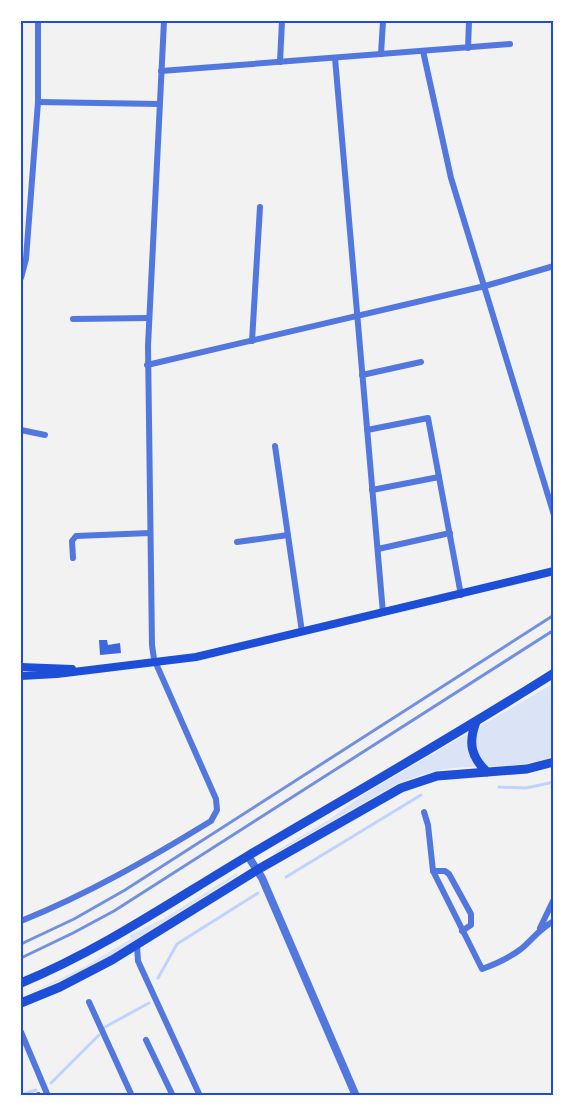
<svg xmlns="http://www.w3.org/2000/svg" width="575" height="1117" viewBox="0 0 575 1117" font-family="Lato,sans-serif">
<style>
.green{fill:#dbe4f7}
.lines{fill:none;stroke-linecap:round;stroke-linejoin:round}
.stream{stroke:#bfd3fe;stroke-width:3}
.building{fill:#3d67dc}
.path{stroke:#1d4ed8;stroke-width:2}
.minor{stroke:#5277de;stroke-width:6}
.tertiary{stroke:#5277de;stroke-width:8}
.secondary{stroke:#1d4ed8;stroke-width:8}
.primary{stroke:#1d4ed8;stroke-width:9}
.rail{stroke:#7290e2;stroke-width:3}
.neatline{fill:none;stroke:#1d4ed8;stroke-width:2}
</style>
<rect width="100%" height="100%" fill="#f2f2f2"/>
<!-- green -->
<g class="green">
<path d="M554,683V756C521,769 488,765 453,768C433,770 414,777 395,785L276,853V851L330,819L364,794Z"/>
<polygon points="237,873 238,875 113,954 71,976 26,995 84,967 131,939 130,935 163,919"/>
</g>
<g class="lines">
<!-- stream -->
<g class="stream">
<polyline points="499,787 526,788 554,782"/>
<polyline points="286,877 421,795"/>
<polyline points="158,978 177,944 258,893"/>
<polyline points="105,1027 149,1003"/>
<polyline points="51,1083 99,1035"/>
<polyline points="21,1095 36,1090"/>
</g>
</g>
<!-- building -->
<polygon class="building" points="99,640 107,640 108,645 120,643 121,653 100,655"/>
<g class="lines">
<!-- path -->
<polyline class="path" points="30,1096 39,1093"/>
<!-- minor -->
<g class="minor">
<polyline points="468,48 469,21"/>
<polyline points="423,51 451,178 554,515"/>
<polyline points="381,54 383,21"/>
<polyline points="335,58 383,613"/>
<polyline points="280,62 282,21"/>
<polyline points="161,71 510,44"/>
<polyline points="38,102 159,104"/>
<polyline points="21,278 26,259 38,102 38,21"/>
<polyline points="73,319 149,318"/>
<polyline points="252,341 260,207"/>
<polyline points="147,365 485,286 554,266"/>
<polyline points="362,375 421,362"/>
<polyline points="21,430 45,435"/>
<polyline points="367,430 428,418 461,595"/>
<polyline points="275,446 302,632"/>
<polyline points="372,490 439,477"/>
<polyline points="237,542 288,535"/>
<polyline points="378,549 450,533"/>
<polyline points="73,558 72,541 76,536 150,533"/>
<path d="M424,812L428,825L433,871L482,969C496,964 509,958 521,949C534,938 539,929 554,921"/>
<polyline points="433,871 445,871 449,874 471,914 471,925 462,931"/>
<path d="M21,921C88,894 149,859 211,821L217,810L216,799L154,659L152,645L148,346L164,21"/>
<polyline points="540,928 554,899"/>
<polyline points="137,946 138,961 200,1096"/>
<polyline points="89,1002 132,1096"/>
<polyline points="21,1032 48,1096"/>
<polyline points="146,1040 173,1096"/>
</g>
<!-- tertiary -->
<polyline class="tertiary" points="248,856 262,878 356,1096"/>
<!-- secondary -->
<g class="secondary">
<polyline points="21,667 72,669"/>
<polyline points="21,676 57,674 196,657 554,571"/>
</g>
<!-- primary -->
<g class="primary">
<path d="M476,722C468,743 471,757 487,772"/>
<path d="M21,983C101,950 172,901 246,857C349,796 453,737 554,673"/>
<polyline points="21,1003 60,987 112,960 257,870 401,788 437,776 527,769 554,762"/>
</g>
<!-- rail -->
<g class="rail">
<polyline points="21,944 74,919 125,890 554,615"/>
<polyline points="21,958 73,933 114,911 554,630"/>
</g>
</g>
<!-- border -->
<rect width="575" height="1117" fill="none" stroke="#ffffff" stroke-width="45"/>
<rect x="22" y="22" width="530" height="1072" class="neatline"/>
</svg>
